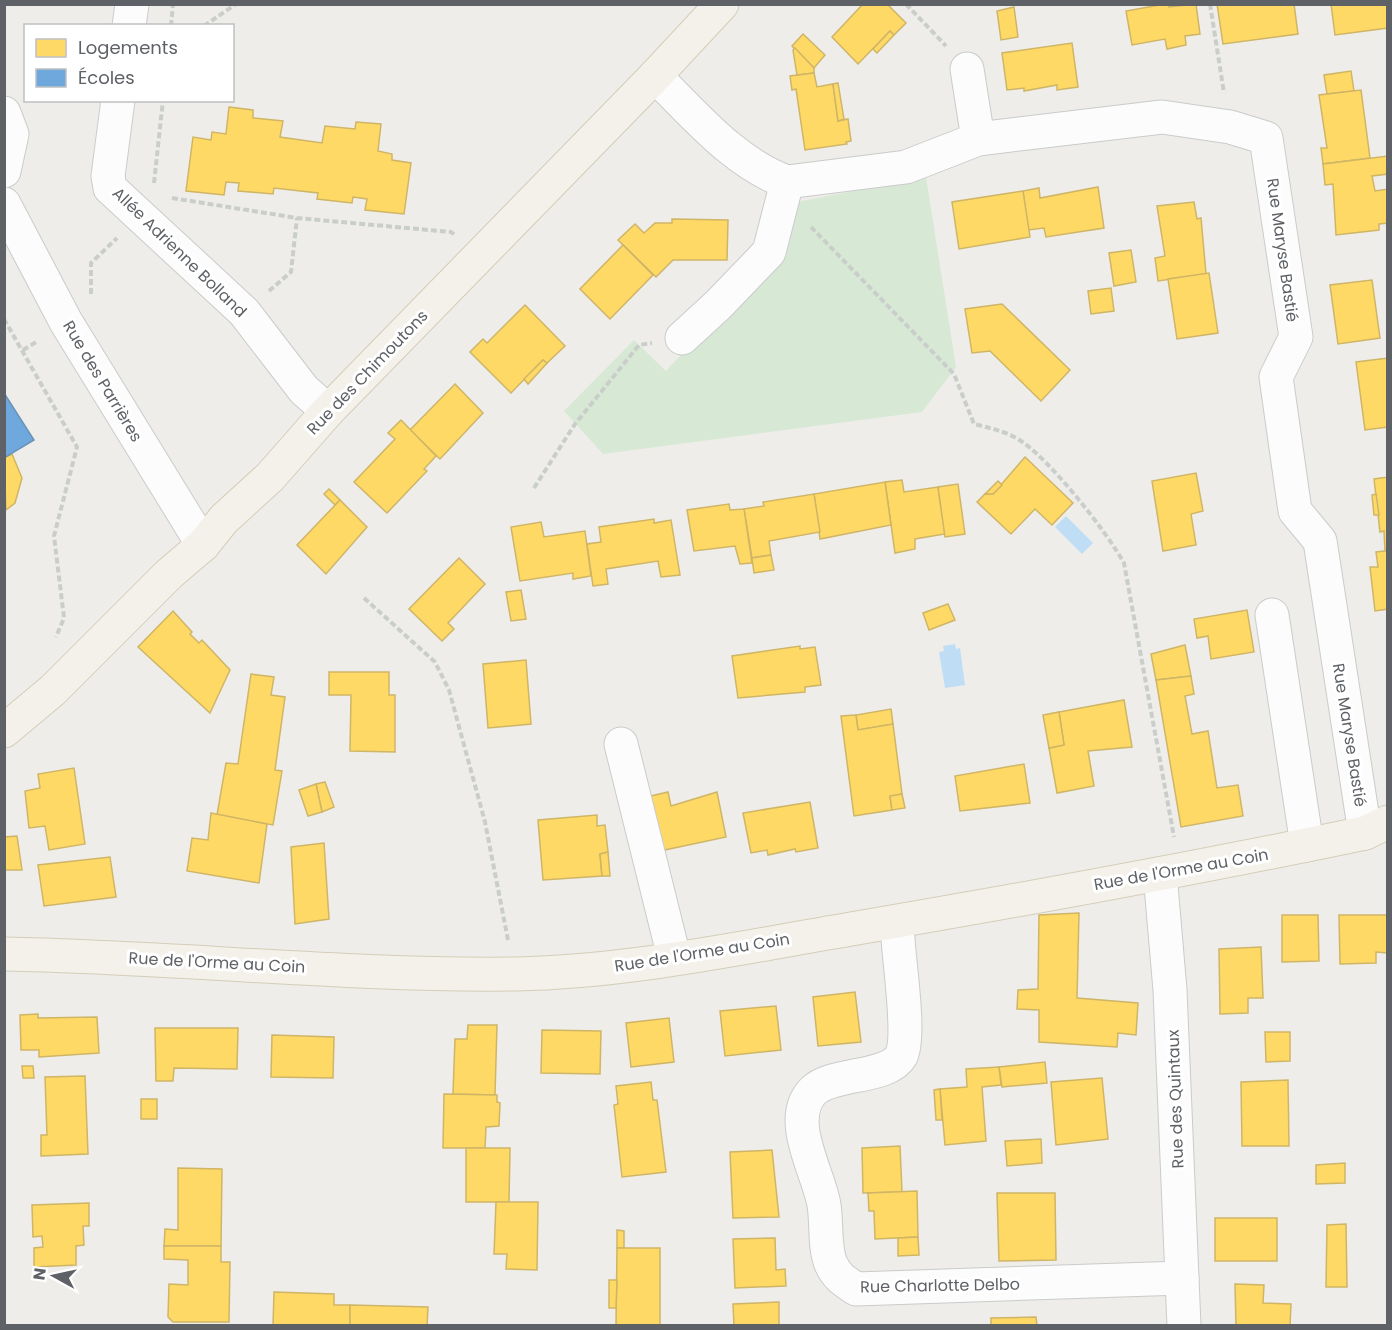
<svg xmlns="http://www.w3.org/2000/svg" width="1392" height="1330" viewBox="0 0 1392 1330" font-family="Poppins,sans-serif">
<style>
.green{fill:#d7e9d5}
.water{fill:#bfdef6}
.homes{fill:#ffd966;stroke:#cfb566;stroke-width:1.5}
.schools{fill:#6fa8dc;stroke:#6a93b9;stroke-width:1.5}
.lines{fill:none;stroke-linecap:round;stroke-linejoin:round}
.minor-casing{stroke:#cacbcb;stroke-width:35}
.major-casing{stroke:#d4cdb8;stroke-width:35}
.path{stroke:#cacecb;stroke-width:4;stroke-dasharray:6 3;stroke-linecap:butt}
.minor{stroke:#fcfcfc;stroke-width:33}
.major{stroke:#f3f1e9;stroke-width:33}
.labels{text-anchor:middle;stroke-width:6;stroke-linejoin:round;paint-order:stroke}
.street-label{font-size:16px;fill:#5e6266;stroke:#fff}
</style>
<rect width="100%" height="100%" fill="#eeede9"/>
<!-- green -->
<polygon class="green" points="926,177 956,367 922,412 603,454 564,411 634,340 666,371 776,252 797,202"/>
<!-- water -->
<g class="water">
<polygon points="1066,516 1093,543 1082,554 1055,527"/>
<polygon points="955,644 956,649 960,648 965,685 945,688 939,652 944,651 943,646"/>
</g>
<!-- homes -->
<g class="homes">
<polygon points="863,4 887,4 906,23 894,35 890,31 858,64 832,37"/>
<polygon points="1165,4 1169,4 1169,7 1196,4 1200,34 1185,36 1186,45 1167,49 1165,39 1132,45 1126,11"/>
<polygon points="1217,4 1294,4 1298,34 1223,44"/>
<polygon points="1331,4 1388,4 1388,28 1335,35"/>
<polygon points="1014,7 1018,37 1001,40 997,11"/>
<polygon points="890,31 894,35 877,53 873,49"/>
<polygon points="803,34 825,55 814,68 792,46"/>
<polygon points="1072,43 1078,87 1057,90 1057,85 1024,91 1024,88 1007,90 1002,53"/>
<polygon points="795,48 814,68 814,73 797,75 793,50"/>
<polygon points="1351,71 1354,91 1327,94 1324,75"/>
<polygon points="814,73 817,87 833,84 838,121 848,119 851,141 846,142 847,144 805,150 796,89 792,90 790,76"/>
<polygon points="838,83 844,119 838,121 833,84"/>
<polygon points="1361,90 1370,158 1323,164 1321,148 1327,148 1319,95"/>
<polygon points="229,107 253,110 253,118 283,121 280,137 322,143 325,126 355,129 356,122 381,124 378,151 392,154 392,160 411,163 404,214 365,210 367,199 353,197 352,203 317,199 318,193 274,188 273,194 238,191 239,183 226,182 224,195 186,191 193,137 211,140 212,132 226,134"/>
<polygon points="1388,156 1388,174 1372,176 1375,191 1388,189 1388,223 1379,224 1379,230 1336,235 1333,184 1325,185 1323,164"/>
<polygon points="1098,187 1104,228 1046,237 1044,228 1028,230 1023,191 1039,188 1040,198"/>
<polygon points="1023,191 1030,237 959,249 952,202"/>
<polygon points="1194,202 1197,219 1201,218 1206,274 1158,281 1155,258 1165,256 1157,206"/>
<polygon points="672,219 728,220 727,260 673,260 656,277 618,240 635,224 644,233 655,223 672,223"/>
<polygon points="623,245 653,275 610,319 580,289"/>
<polygon points="1131,250 1136,282 1114,286 1109,253"/>
<polygon points="1209,273 1218,333 1177,339 1168,279"/>
<polygon points="1372,280 1380,338 1338,344 1330,285"/>
<polygon points="1111,288 1114,311 1091,314 1088,291"/>
<polygon points="1002,304 1070,370 1041,401 990,351 972,353 965,309"/>
<polygon points="525,305 565,346 547,363 543,360 511,393 470,352 483,339 487,343"/>
<polygon points="1388,358 1388,427 1365,430 1356,362"/>
<polygon points="543,360 547,363 528,384 524,379"/>
<polygon points="455,384 483,413 440,459 410,430"/>
<polygon points="401,420 436,456 424,469 427,471 387,513 354,482 395,439 388,433"/>
<polygon points="12,454 22,478 15,503 6,510 4,458"/>
<polygon points="1025,457 1073,503 1052,525 1035,509 1011,534 977,502 985,494 993,494"/>
<polygon points="1196,473 1203,511 1191,514 1196,545 1163,551 1152,481"/>
<polygon points="1388,477 1388,551 1385,551 1384,531 1380,532 1374,479"/>
<polygon points="902,480 904,492 938,487 945,534 915,539 915,549 895,553 885,482"/>
<polygon points="998,481 1002,485 993,494 985,494"/>
<polygon points="885,482 891,525 820,539 814,494"/>
<polygon points="958,484 965,534 945,537 938,487"/>
<polygon points="329,489 340,500 335,505 324,494"/>
<polygon points="814,494 820,532 769,541 771,555 752,558 744,509 764,506 763,502"/>
<polygon points="1376,494 1379,515 1374,515 1372,495"/>
<polygon points="340,500 367,527 326,574 297,545"/>
<polygon points="729,504 730,510 744,509 752,563 740,564 735,546 694,551 687,510"/>
<polygon points="654,519 654,523 671,520 680,575 661,577 658,561 606,569 608,584 593,586 587,544 601,542 599,527"/>
<polygon points="541,522 544,537 585,531 591,576 573,579 573,573 520,581 511,527"/>
<polygon points="1385,551 1388,551 1388,609 1375,611 1370,567 1378,567 1376,552"/>
<polygon points="771,555 774,570 754,573 752,558"/>
<polygon points="459,558 485,584 448,623 454,629 442,641 409,609"/>
<polygon points="521,590 526,619 511,621 506,592"/>
<polygon points="948,604 955,620 929,630 923,613"/>
<polygon points="1247,610 1254,652 1211,659 1208,636 1197,638 1194,619"/>
<polygon points="173,611 192,632 190,634 199,643 202,640 230,670 210,713 138,647"/>
<polygon points="1185,645 1191,676 1156,680 1151,654"/>
<polygon points="800,646 800,649 815,647 821,685 805,687 805,692 738,698 732,656"/>
<polygon points="526,660 531,724 488,728 483,664"/>
<polygon points="329,672 389,672 389,695 395,695 395,752 350,751 351,695 329,695"/>
<polygon points="251,674 274,677 271,695 285,697 275,770 282,771 273,825 217,815 226,763 238,764"/>
<polygon points="1191,676 1194,694 1185,696 1192,734 1208,731 1217,788 1238,785 1243,816 1181,827 1156,680"/>
<polygon points="1124,700 1132,747 1088,751 1094,786 1057,793 1049,748 1064,745 1059,712"/>
<polygon points="891,709 893,724 858,730 856,715"/>
<polygon points="1059,712 1064,745 1049,748 1043,715"/>
<polygon points="856,715 858,730 893,724 902,794 890,796 892,810 854,816 841,716"/>
<polygon points="1024,764 1030,803 960,811 955,776"/>
<polygon points="74,768 85,844 49,850 45,826 29,828 25,791 40,788 38,774"/>
<polygon points="325,782 334,807 322,812 316,784"/>
<polygon points="316,784 322,812 308,816 299,790"/>
<polygon points="668,792 671,806 717,792 726,837 655,852 642,798"/>
<polygon points="902,794 905,808 892,810 890,796"/>
<polygon points="810,802 818,848 796,852 795,849 768,855 767,850 751,853 743,813"/>
<polygon points="211,813 267,824 259,883 187,871 192,838 208,840"/>
<polygon points="597,815 597,826 605,825 608,852 600,854 602,876 543,880 538,820"/>
<polygon points="17,836 22,870 4,870 4,837"/>
<polygon points="324,843 329,919 295,924 291,847"/>
<polygon points="608,852 610,876 602,876 600,854"/>
<polygon points="110,857 116,897 44,906 38,865"/>
<polygon points="1079,913 1077,998 1138,1003 1136,1035 1118,1033 1117,1047 1039,1042 1039,1010 1017,1009 1018,990 1038,989 1039,915"/>
<polygon points="1282,915 1318,915 1319,961 1282,962"/>
<polygon points="1339,915 1388,915 1388,953 1376,952 1376,963 1340,964"/>
<polygon points="1261,947 1263,998 1248,998 1248,1013 1220,1014 1219,949"/>
<polygon points="855,992 861,1042 818,1046 813,997"/>
<polygon points="776,1006 781,1050 725,1056 720,1011"/>
<polygon points="38,1014 38,1018 97,1017 99,1053 39,1057 39,1050 21,1050 20,1015"/>
<polygon points="669,1018 674,1062 631,1067 626,1023"/>
<polygon points="468,1025 497,1025 495,1095 453,1094 455,1039 467,1039"/>
<polygon points="155,1028 238,1028 237,1069 174,1068 173,1081 156,1081"/>
<polygon points="542,1030 601,1031 600,1074 541,1073"/>
<polygon points="1265,1032 1290,1032 1290,1061 1266,1062"/>
<polygon points="272,1035 334,1037 333,1078 271,1077"/>
<polygon points="1045,1062 1047,1083 1002,1087 999,1067"/>
<polygon points="22,1066 33,1066 34,1078 23,1078"/>
<polygon points="999,1067 1001,1085 982,1087 986,1141 945,1145 940,1089 967,1087 966,1069"/>
<polygon points="85,1076 88,1154 41,1156 41,1135 47,1135 45,1077"/>
<polygon points="1102,1078 1108,1139 1056,1145 1051,1082"/>
<polygon points="1288,1080 1289,1146 1242,1146 1241,1082"/>
<polygon points="651,1082 653,1100 657,1100 666,1172 622,1177 614,1105 618,1104 616,1086"/>
<polygon points="940,1089 942,1120 936,1120 934,1090"/>
<polygon points="444,1094 497,1095 497,1102 500,1103 499,1126 486,1127 485,1148 443,1148"/>
<rect x="141" y="1099" width="16" height="20"/>
<polygon points="1041,1139 1042,1163 1007,1166 1005,1141"/>
<polygon points="900,1146 902,1192 863,1193 862,1148"/>
<polygon points="466,1148 510,1148 509,1202 466,1202"/>
<polygon points="772,1150 779,1217 733,1218 730,1152"/>
<polygon points="1345,1163 1345,1183 1316,1184 1316,1165"/>
<polygon points="178,1168 222,1169 221,1246 164,1246 165,1229 178,1230"/>
<polygon points="917,1191 918,1237 875,1239 874,1211 869,1211 868,1193"/>
<polygon points="997,1193 1055,1193 1056,1260 999,1261"/>
<polygon points="496,1202 538,1202 537,1270 506,1269 507,1254 494,1254"/>
<polygon points="89,1203 89,1226 83,1226 84,1245 76,1246 76,1265 34,1267 34,1248 43,1247 42,1236 33,1237 32,1205"/>
<rect x="1215" y="1218" width="62" height="43"/>
<polygon points="1346,1224 1347,1287 1326,1287 1327,1225"/>
<polygon points="617,1230 624,1231 624,1248 617,1248"/>
<polygon points="918,1237 919,1255 898,1256 898,1238"/>
<polygon points="775,1238 776,1270 785,1269 786,1286 735,1288 733,1239"/>
<polygon points="164,1246 221,1246 221,1262 230,1262 229,1322 173,1322 168,1317 169,1284 188,1285 188,1260 164,1259"/>
<polygon points="617,1248 660,1248 660,1326 616,1326"/>
<polygon points="609,1280 617,1280 616,1308 609,1308"/>
<polygon points="1235,1284 1264,1285 1263,1303 1291,1304 1290,1326 1236,1326"/>
<polygon points="274,1292 334,1294 334,1305 350,1305 350,1326 273,1326"/>
<polygon points="779,1302 779,1326 734,1326 733,1304"/>
<polygon points="350,1305 428,1307 427,1326 350,1326"/>
<polygon points="1036,1317 1037,1326 991,1326 991,1318"/>
</g>
<!-- schools -->
<polygon class="schools" points="4,393 34,440 4,458"/>
<g class="lines">
<defs>
<g id="minor">
<polyline points="129,26 132,4"/>
<polyline points="967,69 978,139"/>
<path d="M655,76C695,115 734,163 787,182L906,167L978,139L1162,117L1230,127L1266,138L1296,337L1276,377L1295,511L1320,541L1365,833"/>
<polyline points="118,100 108,176 110,188 244,312 304,390 328,411"/>
<polyline points="4,113 12,134 4,171"/>
<polyline points="4,204 66,322 203,545"/>
<polyline points="682,338 718,305 769,252 787,182"/>
<polyline points="1272,615 1307,845"/>
<polyline points="621,744 674,957"/>
<polyline points="1160,874 1170,990 1184,1326"/>
<path d="M894,922L898,938C899,962 911,1037 901,1056C888,1079 832,1072 813,1091C785,1120 819,1173 824,1205C827,1223 824,1247 831,1264C837,1277 844,1281 856,1289L1182,1278"/>
</g>
<g id="major">
<polyline points="4,731 53,690 169,574 203,545 224,519 270,477 328,411 655,76 722,4"/>
<path d="M4,954C174,957 345,976 515,974C629,972 744,947 857,928C1027,899 1197,868 1365,833L1388,822"/>
</g>
</defs>
<!-- minor casing -->
<use href="#minor" class="minor-casing"/>
<!-- major casing -->
<use href="#major" class="major-casing"/>
<!-- path -->
<g class="path">
<polyline points="906,4 946,46"/>
<polyline points="1210,4 1224,93"/>
<polyline points="171,26 173,4"/>
<polyline points="204,26 236,4"/>
<polyline points="154,183 163,100"/>
<polyline points="172,198 297,218 451,232 455,235"/>
<path d="M811,227L954,374L974,424C990,428 1004,431 1018,439C1049,458 1106,531 1124,563L1174,837"/>
<polyline points="269,291 291,272 297,218"/>
<polyline points="91,294 91,263 117,238"/>
<polyline points="4,319 77,447 54,536 64,618 56,637"/>
<polyline points="23,350 38,341"/>
<polyline points="534,488 575,424 639,345 652,343"/>
<polyline points="364,598 435,662 449,690 485,822 508,940"/>
</g>
<!-- minor -->
<use href="#minor" class="minor"/>
<!-- major -->
<use href="#major" class="major"/>
</g>
<g class="labels">
<!-- street labels -->
<g class="street-label">
<text transform="translate(1283 250) rotate(82)" y="6">Rue Maryse Bastié</text>
<text transform="translate(180 252) rotate(44)" y="6">Allée Adrienne Bolland</text>
<text transform="translate(367 372) rotate(-46)" y="6">Rue des Chimoutons</text>
<text transform="translate(103 381) rotate(59)" y="6">Rue des Parrières</text>
<text transform="translate(1350 735) rotate(81)" y="6">Rue Maryse Bastié</text>
<text transform="translate(1181 869) rotate(-10)" y="6">Rue de l'Orme au Coin</text>
<text transform="translate(702 952) rotate(-9)" y="6">Rue de l'Orme au Coin</text>
<text transform="translate(217 962) rotate(3)" y="6">Rue de l'Orme au Coin</text>
<text transform="translate(1175 1099) rotate(-92)" y="6">Rue des Quintaux</text>
<text transform="translate(940 1285) rotate(-1)" y="6">Rue Charlotte Delbo</text>
</g>
</g>
<!-- border -->
<rect width="1392" height="1330" fill="none" stroke="#5e6266" stroke-width="12"/>
<!-- legend -->
<rect x="24" y="24" width="210" height="78" fill="#ffffff" stroke="#bfc0c2" stroke-width="1.5"/>
<rect x="36" y="39" width="30" height="18" fill="#ffd966" stroke="#bfc0c2" stroke-width="1.5"/>
<text x="78" y="54" font-size="18" fill="#5e6266">Logements</text>
<rect x="36" y="69" width="30" height="18" fill="#6fa8dc" stroke="#bfc0c2" stroke-width="1.5"/>
<text x="78" y="84" font-size="18" fill="#5e6266">Écoles</text>
<!-- north arrow -->
<g transform="translate(54 1276) rotate(278)" stroke="#ffffff" stroke-width="4.5" paint-order="stroke">
<path d="M0-4.5L10 22L0 15L-10 22Z" fill="#5e6266"/>
<text y="-9" font-size="16" font-weight="bold" text-anchor="middle" fill="#5e6266">N</text>
</g>
</svg>
